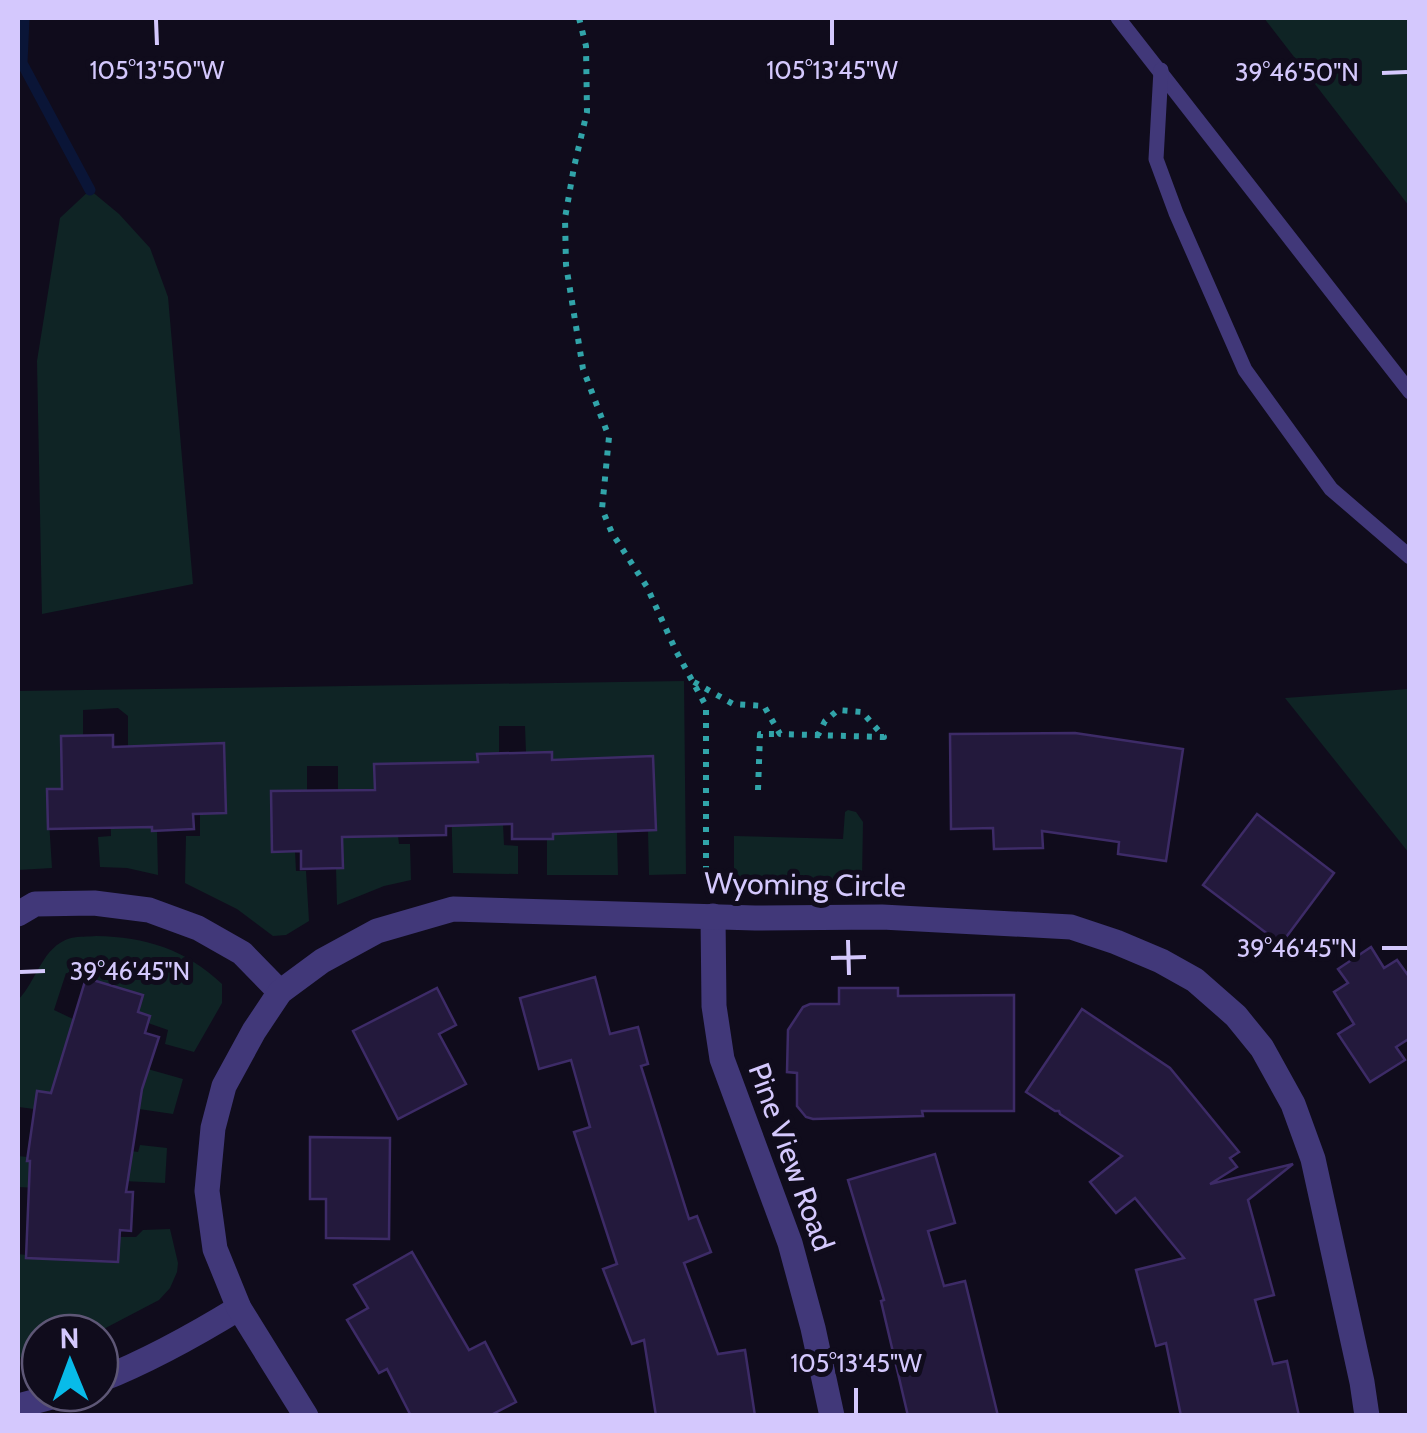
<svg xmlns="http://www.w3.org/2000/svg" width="1427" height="1433" viewBox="0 0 1427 1433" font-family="Cabin,sans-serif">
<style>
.green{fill:#0f2425}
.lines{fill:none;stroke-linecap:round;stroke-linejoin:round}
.stream{stroke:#0a1537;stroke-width:11}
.building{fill:#23193c;stroke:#3d2b67;stroke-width:2.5}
.path{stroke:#31a4a9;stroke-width:6;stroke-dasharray:5 8;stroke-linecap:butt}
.service{stroke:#413879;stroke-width:15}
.minor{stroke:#413879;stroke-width:25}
.ticks{fill:none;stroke:#d4c8fd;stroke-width:4}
.labels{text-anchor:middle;stroke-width:10;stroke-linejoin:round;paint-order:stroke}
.street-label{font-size:30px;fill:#d4c8fd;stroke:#100c1c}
.ticks-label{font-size:25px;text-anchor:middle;fill:#d4c8fd;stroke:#100c1c;stroke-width:10;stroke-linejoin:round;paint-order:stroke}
</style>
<rect width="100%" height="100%" fill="#100c1c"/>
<!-- green -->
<g class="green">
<polygon points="1264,18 1409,18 1409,206"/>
<polygon points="90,190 119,214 150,248 168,297 193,584 42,614 37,361 60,218"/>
<polygon points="684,681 686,874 649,875 648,831 656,830 587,833 617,832 618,875 547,875 547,839 553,838 552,753 526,753 525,726 499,726 499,753 477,754 479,824 503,824 504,845 518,846 518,874 453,873 450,762 375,764 376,836 398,836 399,844 410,844 411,880 384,886 337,905 336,868 343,868 341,791 338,790 338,766 307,766 307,790 271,791 272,851 295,851 296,871 306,871 309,921 286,935 273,936 237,909 185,883 186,836 200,836 200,814 225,813 224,743 157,831 158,875 127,868 100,867 98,837 111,836 110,797 128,748 128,716 118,708 83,710 83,735 61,736 62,789 47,790 52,868 18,870 18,691"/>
<polygon points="1409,689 1410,689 1409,853 1285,698"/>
<polygon points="848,810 856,812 863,822 862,879 734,879 734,836 843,839 845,812"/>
<path d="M96,936C146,937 185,949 222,984V1003L194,1052L165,1044L168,1030L148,1023L138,1012L143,995L66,973L54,1010L73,1019L66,1046L183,1079L173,1114L139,1109L141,1094L98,1101L37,1091L34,1109L19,1107L18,1115V1000C37,981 42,946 71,938C79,936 88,937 96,936Z"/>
<polygon points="140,1145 167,1148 165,1183 123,1181 122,1192 18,1187 18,1156 27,1157 27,1161 106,1173 111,1148 138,1152"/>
<polygon points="170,1229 178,1263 177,1272 170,1288 159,1300 96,1333 40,1333 40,1353 18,1358 18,1254 26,1255 27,1258 117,1262 120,1237 136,1237 143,1230"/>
</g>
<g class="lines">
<!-- stream -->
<polyline class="stream" points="24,18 22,63 90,190"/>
</g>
<!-- building -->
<g class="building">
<polygon points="1075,733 1183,749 1166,861 1118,854 1119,842 1042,831 1043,848 994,849 993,828 951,829 950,734"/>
<polygon points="113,735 113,747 224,743 226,813 193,814 194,829 152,831 152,827 48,829 47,789 62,789 61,736"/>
<polygon points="552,752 552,760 653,756 656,830 553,834 553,839 512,839 512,824 446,826 446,835 342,837 343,868 301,869 301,851 272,852 271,791 375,790 374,764 478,762 477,754"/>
<polygon points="1257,814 1334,873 1281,944 1203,885"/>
<polygon points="1371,947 1384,968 1397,960 1410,978 1410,1038 1396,1047 1405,1060 1370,1082 1338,1034 1354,1024 1334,992 1348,983 1338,969"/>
<polygon points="595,977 610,1034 638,1027 648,1064 641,1066 689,1219 697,1216 711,1252 684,1263 718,1354 745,1350 755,1416 656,1416 644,1340 632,1344 603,1269 617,1264 574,1132 590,1127 571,1060 539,1069 520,998"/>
<polygon points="86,978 143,995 138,1012 150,1016 145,1033 159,1037 142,1089 126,1192 133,1192 131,1231 120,1230 118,1262 26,1258 30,1161 27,1161 37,1091 51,1093"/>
<polygon points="437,988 456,1025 439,1034 466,1084 398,1119 353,1031"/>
<polygon points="839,988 898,988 898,996 1014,995 1014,1111 922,1111 923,1116 813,1119 806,1117 797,1106 797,1073 787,1072 788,1030 803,1007 810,1004 839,1004"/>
<polygon points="1082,1009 1170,1068 1239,1152 1230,1158 1237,1167 1210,1184 1293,1164 1248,1200 1274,1295 1255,1300 1273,1364 1287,1361 1299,1416 1181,1416 1166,1343 1156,1346 1136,1270 1184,1258 1135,1198 1116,1213 1090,1182 1122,1156 1060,1114 1059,1111 1055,1111 1026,1092"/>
<polygon points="310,1137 390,1138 389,1239 326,1238 326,1199 310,1199"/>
<polygon points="935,1154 955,1223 928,1231 944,1286 965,1281 998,1416 908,1416 881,1301 884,1300 848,1180"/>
<polygon points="412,1252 469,1350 485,1342 516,1402 489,1416 411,1416 387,1369 379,1373 347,1320 368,1308 354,1285"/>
</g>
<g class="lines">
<!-- path -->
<g class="path">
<polyline points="579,18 586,46 587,112 574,167 565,218 566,265 583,369 609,437 602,509 612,533 647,587 676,651 706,706 706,885"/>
<polyline points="694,682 733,704 764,706 780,734 884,737 862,712 838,710 825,721 818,735"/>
<polyline points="758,790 760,734 778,734"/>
</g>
<!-- service -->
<g class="service">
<polyline points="1118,18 1410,392"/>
<polyline points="1161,70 1156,159 1176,213 1245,370 1331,489 1410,557"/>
</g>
<!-- minor -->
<g class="minor">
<polyline points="18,914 35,904 94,903 149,910 198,928 242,953 280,992"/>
<polyline points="713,916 714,1006 722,1059 790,1243 813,1328 832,1416"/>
<path d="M100,1380C148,1361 195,1335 239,1308"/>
<polyline points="18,1406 67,1393"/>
<polyline points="306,1416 239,1308 215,1249 207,1191 213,1128 224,1086 254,1031 280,992 322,961 377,931 453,909 755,918 882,917 1071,927 1116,942 1161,961 1195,980 1236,1016 1262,1048 1293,1104 1313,1159 1362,1382 1367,1416"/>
</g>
</g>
<!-- ticks -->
<path class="ticks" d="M156,20L157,45M832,20V45M1382,73L1407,72M848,940L849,975M1382,948H1407M831,958L866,957M20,972L45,971M856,1388V1413"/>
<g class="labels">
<!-- street labels -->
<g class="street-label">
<text transform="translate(805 885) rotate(1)" y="10">Wyoming Circle</text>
<text transform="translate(791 1157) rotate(70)" y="10">Pine View Road</text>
</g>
</g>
<g class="ticks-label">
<text x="157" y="79">105°13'50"W</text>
<text x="832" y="79">105°13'45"W</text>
<text x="1297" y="81">39°46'50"N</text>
<text x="1297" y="957">39°46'45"N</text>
<text x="130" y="980">39°46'45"N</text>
<text x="856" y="1372">105°13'45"W</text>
</g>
<!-- border -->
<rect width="1427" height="1433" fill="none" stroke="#d4c8fd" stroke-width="40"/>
<!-- north arrow -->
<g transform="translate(70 1363) rotate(359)"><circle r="48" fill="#100c1c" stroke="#5e5776" stroke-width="2.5"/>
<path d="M0-8L18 38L0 25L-18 38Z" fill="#08bbe9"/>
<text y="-15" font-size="28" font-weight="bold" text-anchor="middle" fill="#d4c8fd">N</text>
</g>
</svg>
